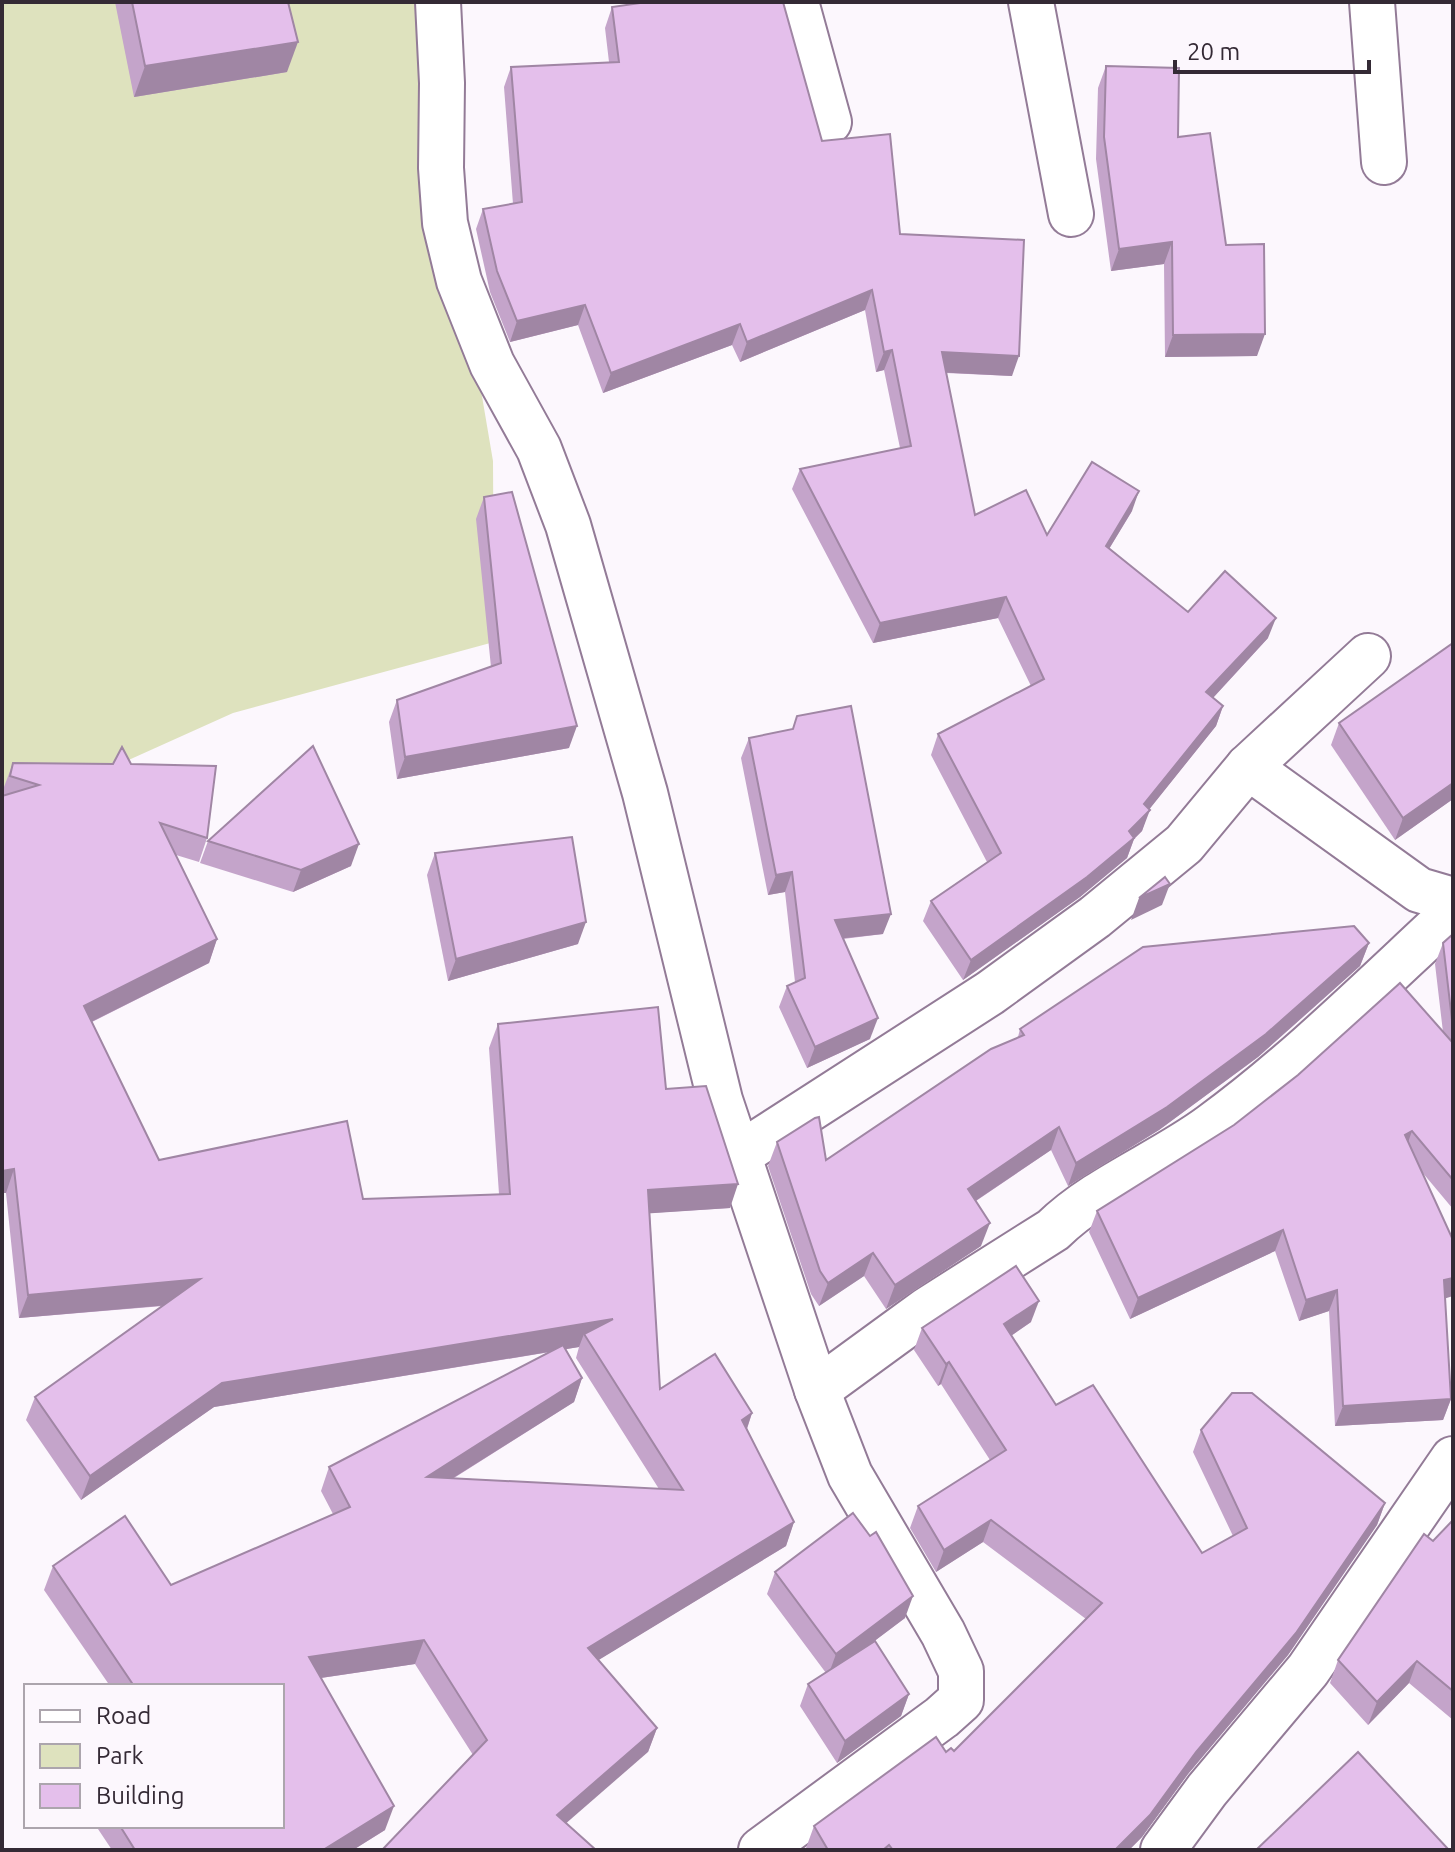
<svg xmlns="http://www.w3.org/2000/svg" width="1455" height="1852" viewBox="0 0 1455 1852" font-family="Ubuntu,sans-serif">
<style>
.green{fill:#dee2be}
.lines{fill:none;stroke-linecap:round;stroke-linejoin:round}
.street-casing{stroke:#937b97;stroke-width:48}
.street{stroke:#fff;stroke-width:44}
.wall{fill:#c4a4ca;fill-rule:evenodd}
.shaded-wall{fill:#a086a4}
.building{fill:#e4bfeb;stroke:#a086a4;stroke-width:2}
</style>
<rect width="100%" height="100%" fill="#fcf7fd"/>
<!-- green -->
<polygon class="green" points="2,2 415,2 493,461 494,642 233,713 2,817"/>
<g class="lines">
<defs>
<g id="street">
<polyline points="438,2 442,83 441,168 445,223 459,281 492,364 539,449 568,525 645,793 720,1100 817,1390 850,1475 943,1633 961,1671 961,1700 942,1717 761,1850"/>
<polyline points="796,2 829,122"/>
<polyline points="1031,2 1071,214"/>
<polyline points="1372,2 1384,162"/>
<polyline points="1248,767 1419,890 1453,900"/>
<polyline points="740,1154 990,993 1095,917 1184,844 1248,767 1368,656"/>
<path d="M817,1390L928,1309L1053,1230C1097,1187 1161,1163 1211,1126C1297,1063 1374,986 1453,913"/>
<polyline points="1163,1850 1207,1790 1308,1670 1453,1459"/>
</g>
</defs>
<!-- street casing -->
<use href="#street" class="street-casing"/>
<!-- street -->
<use href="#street" class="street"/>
</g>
<!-- wall -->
<g class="wall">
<polygon points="115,2 288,2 287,72 134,97"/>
<polygon points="612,7 822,141 900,234 1012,376 946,373 975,515 1047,535 1132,511 1109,549 1188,612 1268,638 1213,698 1223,706 1216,726 1149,809 1142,831 1134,839 1127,858 1080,897 963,980 923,921 931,901 987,862 931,755 938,734 1031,686 998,618 873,643 792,489 800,469 900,448 884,370 876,372 865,310 740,362 732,345 603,393 578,325 510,342 490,292 476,229 483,209 513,204 504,87 511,67 609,62 605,28"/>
<polygon points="1106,66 1178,137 1226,245 1257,356 1165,357 1164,264 1111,271 1096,159 1098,88"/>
<polygon points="484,497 569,748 397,779 389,722 397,700 491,667 476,519"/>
<polygon points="797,716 883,934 843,939 870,1039 807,1068 779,1007 787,986 795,982 785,892 768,895 741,758 749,738 792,730"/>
<polygon points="1339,723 1453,799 1395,840 1331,745"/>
<path d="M13,763L131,764L207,838L199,862L176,855L217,939L209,963L92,1022L159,1160L363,1199L499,1194L489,1048L498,1024L666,1089L730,1208L650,1213L660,1389L752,1413L747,1429L794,1522L786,1546L598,1660L657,1728L648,1752L473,1755L415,1664L321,1678L385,1830L353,1850H112L96,1826H282V1686H110L44,1590L53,1566L171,1585L333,1514L321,1491L329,1467L550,1352L214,1407L81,1500L26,1420L35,1397L163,1306L19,1318L6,1193H2V796L4,787ZM579,1347L576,1358L659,1489L454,1478L574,1402L582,1378L566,1349Z"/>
<polygon points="208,841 351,866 293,892 200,863"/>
<polygon points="435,853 578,944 448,981 427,875"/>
<polygon points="1453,934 1453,1209 1422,1172 1445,1298 1451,1399 1443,1420 1335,1426 1329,1311 1299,1321 1275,1251 1130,1319 1089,1232 1097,1211 1443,1032 1435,964 1443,943"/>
<polygon points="1369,943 1360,966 1258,1057 1159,1130 1068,1186 1051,1150 976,1201 981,1246 886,1309 864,1276 819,1306 811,1294 768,1166 777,1142 826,1160 1018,1037 1020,1029"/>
<polygon points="1031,1322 1011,1336 1056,1405 1202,1553 1233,1536 1193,1452 1201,1430 1385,1503 1377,1525 1288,1655 1188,1774 1142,1837 1129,1850 807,1850 806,1848 814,1826 946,1752 954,1751 1086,1619 983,1542 936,1572 910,1528 918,1506 990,1460 941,1384 938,1386 914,1350 922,1328"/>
<polygon points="1453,1520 1453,1720 1409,1683 1368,1725 1330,1683 1338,1660 1433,1541"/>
<polygon points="775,1572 905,1618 873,1642 909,1694 901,1716 837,1763 800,1706 808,1684 826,1673 767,1594"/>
</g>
<!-- shaded-wall -->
<g class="shaded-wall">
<polygon points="298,42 287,72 134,97 145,66"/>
<polygon points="1172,242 1164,264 1111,271 1119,249"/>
<polygon points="872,290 865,310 740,362 747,342"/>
<polygon points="585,305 578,325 510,342 517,321"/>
<polygon points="740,324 732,345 603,393 611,373"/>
<polygon points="1265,334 1257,356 1165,357 1173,335"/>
<polygon points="892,350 884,370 876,372 884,352"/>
<polygon points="942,352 1019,356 1012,376 934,372"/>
<polygon points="1139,491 1132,511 1098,567 1106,546"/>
<polygon points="1006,597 998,618 873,643 880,623"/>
<polygon points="1276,618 1268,638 1199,713 1206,692"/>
<polygon points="1223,706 1216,726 1140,821 1150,810 1142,831 1134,839 1127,858 1080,897 963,980 971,960 1129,831 1144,804"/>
<polygon points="577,726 569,748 397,779 405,757"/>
<polygon points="1453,783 1453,799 1395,840 1403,818"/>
<polygon points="359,844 351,866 293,892 301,870"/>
<polygon points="792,872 785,892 768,895 776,875"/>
<polygon points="1170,884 1162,905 1131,920 1139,898"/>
<polygon points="891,914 883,934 827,940 835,920"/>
<polygon points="586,922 578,944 448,981 456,959"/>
<polygon points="217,939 209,963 75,1030 84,1006"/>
<polygon points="1369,943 1360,966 1258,1057 1159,1130 1068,1186 1076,1163"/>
<polygon points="878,1018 870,1039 807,1068 815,1047"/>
<polygon points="1059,1127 1051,1150 959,1212 968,1189"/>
<polygon points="1412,1131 1405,1151 1405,1135"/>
<polygon points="14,1169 6,1193 2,1193 2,1171"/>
<polygon points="738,1184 730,1208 640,1214 648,1190"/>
<polygon points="990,1223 981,1246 886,1309 895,1285"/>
<polygon points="1283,1230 1275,1251 1130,1319 1138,1298"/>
<polygon points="873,1253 864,1276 819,1306 828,1283"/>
<polygon points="1453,1278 1453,1296 1437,1301 1444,1280"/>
<polygon points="200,1279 192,1303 19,1318 28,1295"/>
<polygon points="1337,1290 1329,1311 1299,1321 1306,1300"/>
<polygon points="1039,1301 1031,1322 996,1346 1004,1324"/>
<polygon points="613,1319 584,1334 579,1347 214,1407 81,1500 90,1476 222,1383"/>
<polygon points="949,1362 941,1384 938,1386 946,1364"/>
<polygon points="582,1378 574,1402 418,1500 427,1477"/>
<polygon points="1451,1399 1443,1420 1335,1426 1343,1406"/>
<polygon points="752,1413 744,1437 742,1420"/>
<polygon points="1385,1503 1377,1525 1288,1655 1188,1774 1142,1837 1129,1850 1115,1850 1196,1752"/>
<polygon points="991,1520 983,1542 936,1572 944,1550"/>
<polygon points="794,1522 786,1546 579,1672 588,1648"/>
<polygon points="913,1596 905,1618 828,1676 836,1654"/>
<polygon points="424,1640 415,1664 300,1681 309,1657"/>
<polygon points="1417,1661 1409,1683 1368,1725 1377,1702"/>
<polygon points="909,1694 901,1716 837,1763 845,1741"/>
<polygon points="657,1728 648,1752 548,1839 557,1815"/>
<polygon points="394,1806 385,1830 353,1850 323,1850"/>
</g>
<!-- building -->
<g class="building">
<polygon points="132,2 288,2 298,42 145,66"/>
<polygon points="647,2 783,2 822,141 890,134 900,234 1024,240 1019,356 942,352 975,515 1026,490 1047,535 1092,462 1139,491 1106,546 1188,612 1225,571 1276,618 1206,692 1223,706 1144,804 1150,810 1129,831 1134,838 1087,877 971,960 931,901 1001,853 938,734 1044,679 1006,597 880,623 800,469 911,446 892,350 884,352 872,290 747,342 740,324 611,373 585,305 517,321 497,271 483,209 522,202 511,67 619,62 612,7"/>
<polygon points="1106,66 1179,68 1178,137 1210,133 1226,245 1264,244 1265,334 1173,335 1172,242 1119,249 1104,137"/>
<polygon points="512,492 577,726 405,757 397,700 501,663 484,497"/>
<polygon points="1453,643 1453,783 1403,818 1339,723"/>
<polygon points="851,706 891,914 835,920 878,1018 815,1047 787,986 805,978 792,872 776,875 749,738 793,729 797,716"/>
<polygon points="313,746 359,844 301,870 208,841"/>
<polygon points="122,747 131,764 216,766 207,838 160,823 217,939 84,1006 159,1160 347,1121 363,1199 510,1194 498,1024 658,1007 666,1089 706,1086 738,1184 648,1190 660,1389 715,1354 752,1413 742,1420 794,1522 588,1648 657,1728 557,1815 596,1850 382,1850 487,1740 424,1640 309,1657 394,1806 323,1850 135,1850 120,1826 282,1826 282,1686 134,1686 53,1566 125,1516 171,1585 350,1507 329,1467 563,1345 582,1378 427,1477 683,1490 584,1334 613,1319 222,1383 90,1476 35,1397 200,1279 28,1295 14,1169 2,1171 2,796 39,785 10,776 13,763 113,764"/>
<polygon points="572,837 586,922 456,959 435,853"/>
<polygon points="1165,877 1170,884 1139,898"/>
<polygon points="1354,926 1369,943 1266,1034 1167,1107 1076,1163 1059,1127 968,1189 990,1223 895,1285 873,1253 828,1283 820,1271 777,1142 815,1118 819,1117 826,1160 991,1049 1024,1035 1020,1029 1143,947"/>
<polygon points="1453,934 1453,1029 1443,943"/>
<polygon points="1400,983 1453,1043 1453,1180 1412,1131 1405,1135 1453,1240 1453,1278 1444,1280 1451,1399 1343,1406 1337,1290 1306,1300 1283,1230 1138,1298 1097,1211 1234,1125 1298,1075"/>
<polygon points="1016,1266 1039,1301 1004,1324 1056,1405 1093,1385 1202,1553 1247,1528 1201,1430 1232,1393 1252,1393 1385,1503 1296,1633 1196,1752 1150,1815 1115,1850 893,1850 889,1845 883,1850 828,1850 814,1826 936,1737 946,1752 951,1748 954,1751 1102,1603 991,1520 944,1550 918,1506 1006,1450 949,1362 946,1364 922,1328"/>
<polygon points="853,1513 870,1536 876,1532 913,1596 836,1654 775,1572"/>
<polygon points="1453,1520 1453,1691 1417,1661 1377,1702 1338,1660 1424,1534 1433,1541"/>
<polygon points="875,1641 909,1694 845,1741 808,1684"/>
<polygon points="1358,1752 1449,1850 1256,1850"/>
</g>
<!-- border -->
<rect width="1455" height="1852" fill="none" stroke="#342a35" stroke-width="8"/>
<!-- legend -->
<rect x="24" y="1684" width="260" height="144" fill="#fcf7fd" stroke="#aca5ad" stroke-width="2"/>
<rect x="40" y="1710" width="40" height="12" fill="#ffffff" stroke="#aca5ad" stroke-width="2"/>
<text x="96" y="1724" font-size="24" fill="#342a35">Road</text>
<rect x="40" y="1744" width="40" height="24" fill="#dee2be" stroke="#aca5ad" stroke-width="2"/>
<text x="96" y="1764" font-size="24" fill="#342a35">Park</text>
<rect x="40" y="1784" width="40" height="24" fill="#e4bfeb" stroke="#aca5ad" stroke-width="2"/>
<text x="96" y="1804" font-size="24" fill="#342a35">Building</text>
<!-- scale -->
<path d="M1175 60v12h194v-12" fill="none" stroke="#342a35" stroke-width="4"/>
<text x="1187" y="60" font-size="24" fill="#342a35" stroke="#fcf7fd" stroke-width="6" paint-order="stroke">20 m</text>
</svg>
